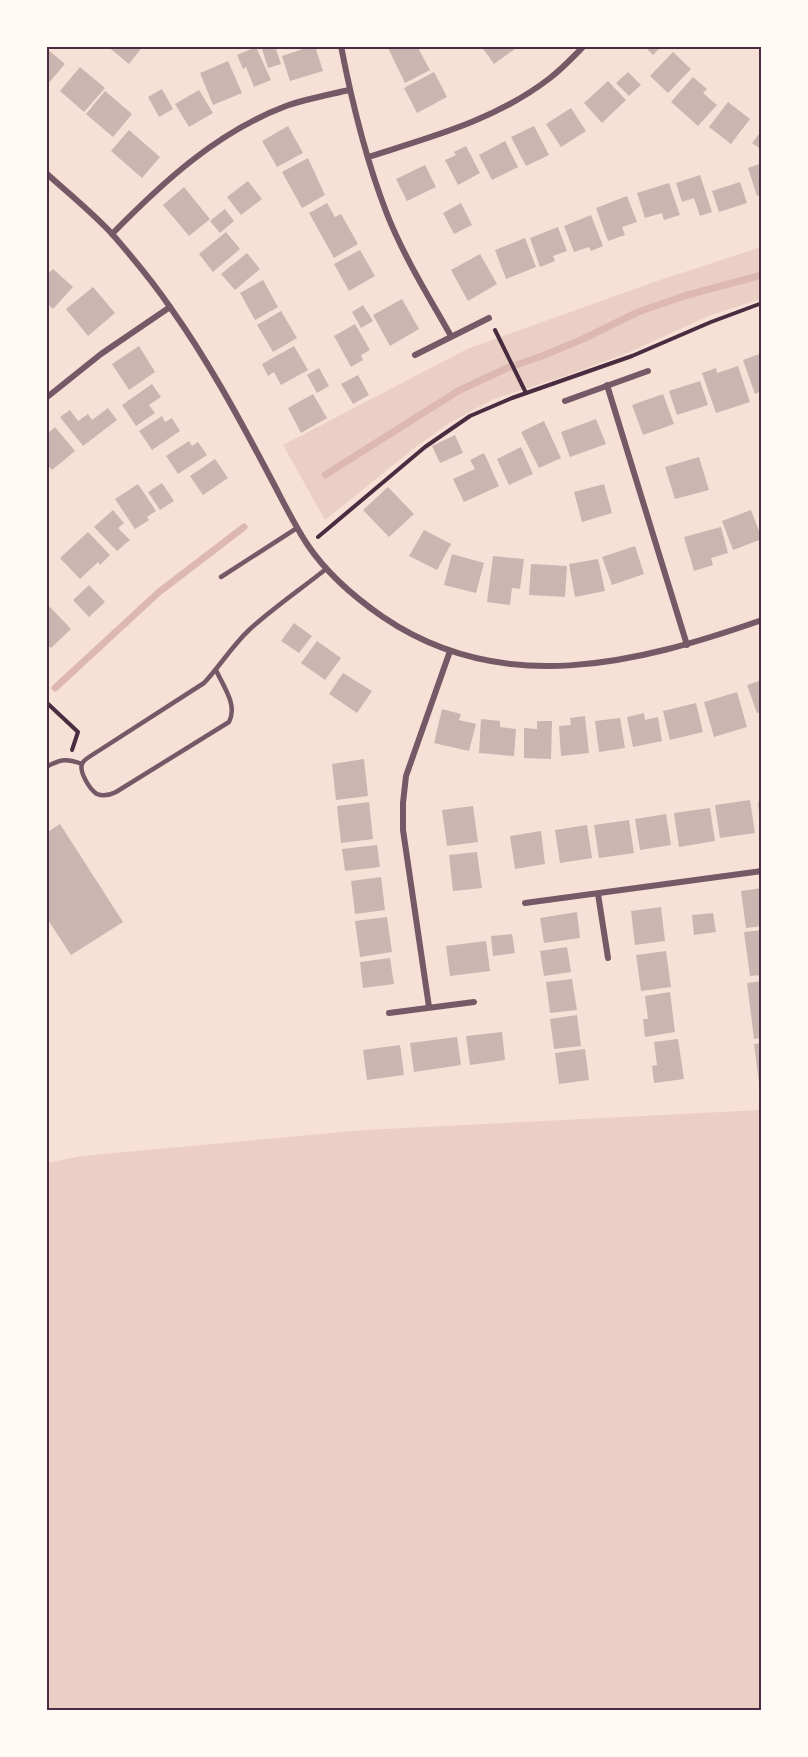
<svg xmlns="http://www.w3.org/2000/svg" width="808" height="1757" viewBox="0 0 808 1757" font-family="Cabin,sans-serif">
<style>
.green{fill:#ebcfc5}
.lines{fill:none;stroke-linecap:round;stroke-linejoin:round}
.stream{stroke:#dcb8b0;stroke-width:7}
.building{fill:#ccb4b1}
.path{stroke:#4a2c40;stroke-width:4}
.service{stroke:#755966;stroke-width:4.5}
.minor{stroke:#755966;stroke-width:6}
.neatline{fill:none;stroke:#4a2c40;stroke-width:2}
</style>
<rect width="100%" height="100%" fill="#f7e1d7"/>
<!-- green -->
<g class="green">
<polygon points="761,247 761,299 711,315 627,353 568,375 494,399 451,422 413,449 325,520 283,445 467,349 657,281"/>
<polygon points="761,1110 761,1710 47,1710 47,1163 81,1156 364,1130"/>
</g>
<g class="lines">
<!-- stream -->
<g class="stream">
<polyline points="325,475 458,391 507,368 542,356 583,339 638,312 684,296 762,275"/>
<polyline points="55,688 159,592 244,527"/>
</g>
</g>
<!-- building -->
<g class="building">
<polygon points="107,46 143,46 129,64"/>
<polygon points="271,46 275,46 281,64 268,68 262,49"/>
<polygon points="312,46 315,46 323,71 290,81 282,56"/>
<polygon points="387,46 417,46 430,70 405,83"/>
<polygon points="481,46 519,46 494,64"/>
<polygon points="644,46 662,46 653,55"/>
<polygon points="256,47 271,80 254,87 246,67 243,69 237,55"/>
<polygon points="46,48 65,64 46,86"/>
<polygon points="673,52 691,69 668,93 650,76"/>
<polygon points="228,61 242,93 213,105 200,73"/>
<polygon points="80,67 105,88 84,112 60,91"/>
<polygon points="434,72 447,97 417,113 404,88"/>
<polygon points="628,72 641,85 629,96 616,83"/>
<polygon points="693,77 707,89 703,93 717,105 698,126 671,102"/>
<polygon points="608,81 626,100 602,123 584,103"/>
<polygon points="162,89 173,109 159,117 148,97"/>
<polygon points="199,90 213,113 189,127 175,104"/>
<polygon points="105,91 132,114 113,137 86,114"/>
<polygon points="728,102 750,119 731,144 709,127"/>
<polygon points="571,108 586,131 561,147 546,124"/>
<polygon points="288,126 303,153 277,167 262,141"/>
<polygon points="534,126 549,155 526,166 511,137"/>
<polygon points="129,130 160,157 142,178 111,151"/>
<polygon points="762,130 762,150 752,143"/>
<polygon points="505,141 518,167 492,180 479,155"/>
<polygon points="466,146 480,173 458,185 445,160 456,155 454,152"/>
<polygon points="308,158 325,195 302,208 282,172"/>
<polygon points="762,163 762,194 757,196 748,168"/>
<polygon points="425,165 436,187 407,201 396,179"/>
<polygon points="700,175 712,212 700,216 694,198 682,202 676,183"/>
<polygon points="248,181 262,199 241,215 227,197"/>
<polygon points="740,182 747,203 719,212 712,191"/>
<polygon points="669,183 680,215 664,220 662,213 645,218 637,193"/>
<polygon points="184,187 210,219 189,236 163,205"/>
<polygon points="627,196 637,222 622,227 625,235 608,241 596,208"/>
<polygon points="327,203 335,217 341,214 358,244 334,258 309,213"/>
<polygon points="461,203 472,225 454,234 443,213"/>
<polygon points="225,209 234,221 220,233 210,221"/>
<polygon points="591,215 603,246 591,251 589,247 574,252 564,226"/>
<polygon points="558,227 567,251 553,256 555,261 540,267 530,238"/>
<polygon points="226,232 240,249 213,272 199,254"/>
<polygon points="525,238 536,267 506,279 495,250"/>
<polygon points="360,250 375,276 349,291 334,264"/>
<polygon points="247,253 260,269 235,290 221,274"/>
<polygon points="480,254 497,284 468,301 451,270"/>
<polygon points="53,269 73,287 53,309 46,303 46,275"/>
<polygon points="263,280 278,307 255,320 240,293"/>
<polygon points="93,287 115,313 88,336 66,309"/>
<polygon points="402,299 419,329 390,346 373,315"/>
<polygon points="363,305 373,321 361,328 352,312"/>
<polygon points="281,311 297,338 273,352 257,325"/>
<polygon points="355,324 370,350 361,355 363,360 351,367 334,336"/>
<polygon points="139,346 155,372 129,390 112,364"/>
<polygon points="294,346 308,370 281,385 274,372 268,376 262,364"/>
<polygon points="762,353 762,391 755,394 743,360"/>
<polygon points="738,366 750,402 716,413 702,373 716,368 717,373"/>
<polygon points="319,368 329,386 317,393 307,375"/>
<polygon points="358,375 369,395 353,404 341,384"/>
<polygon points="700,381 708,405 677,415 669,391"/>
<polygon points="152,384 161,397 149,405 155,413 136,426 122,405"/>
<polygon points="313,394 327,418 301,433 288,408"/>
<polygon points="663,394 674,424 643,435 632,405"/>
<polygon points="108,408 117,420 83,446 60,417 70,410 78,421 88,414 92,420"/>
<polygon points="162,416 165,422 172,418 180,431 152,450 139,431"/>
<polygon points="596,419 606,444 570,457 561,432"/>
<polygon points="544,421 561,458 539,468 521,432"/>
<polygon points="55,427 75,451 52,470 46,464 46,435"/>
<polygon points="455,435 463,453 440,463 432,446"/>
<polygon points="189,441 192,446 198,442 207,455 178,474 166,456"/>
<polygon points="521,447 533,474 509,485 497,459"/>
<polygon points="484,453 499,486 464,502 453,479 475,469 470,460"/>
<polygon points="699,457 709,490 675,499 665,467"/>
<polygon points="215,459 228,478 203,495 190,476"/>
<polygon points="162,483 174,501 160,510 148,492"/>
<polygon points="138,484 156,511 147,517 149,520 135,529 115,499"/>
<polygon points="604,484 612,513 582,522 574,492"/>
<polygon points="388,487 414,514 389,537 363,510"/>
<polygon points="113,510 124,523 118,528 130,540 117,551 94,527"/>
<polygon points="751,510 762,539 733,550 722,521"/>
<polygon points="721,527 728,553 711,558 713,565 694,571 684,537"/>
<polygon points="424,530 451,544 437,570 409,556"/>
<polygon points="88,532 110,555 100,565 98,562 80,579 60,558"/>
<polygon points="635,546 644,574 612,585 602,557"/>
<polygon points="452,554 484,563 476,593 444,585"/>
<polygon points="493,556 524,559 520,589 512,588 510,605 487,602"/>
<polygon points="598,559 605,591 575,597 569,564"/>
<polygon points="531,564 567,566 565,597 529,595"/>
<polygon points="89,585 105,602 89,617 73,600"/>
<polygon points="50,607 71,629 51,648 46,644 46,611"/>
<polygon points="294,623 312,636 299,653 281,641"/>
<polygon points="317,641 341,658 325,680 301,663"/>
<polygon points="343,673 372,691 357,713 329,694"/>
<polygon points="762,680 762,712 757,713 747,685"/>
<polygon points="737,692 747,727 714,737 704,702"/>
<polygon points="696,703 703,732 670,740 663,711"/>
<polygon points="442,709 461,714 459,720 476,724 469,751 434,743"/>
<polygon points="644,713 645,720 658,717 662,741 633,747 627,717"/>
<polygon points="585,716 589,753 561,756 559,726 571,725 570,718"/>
<polygon points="620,718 625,748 599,752 595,721"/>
<polygon points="481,719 500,721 500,727 516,729 514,756 479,753"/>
<polygon points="537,721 552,721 551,759 524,758 524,728 537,729"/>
<polygon points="364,759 368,796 336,800 332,764"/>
<polygon points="750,800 755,833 720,838 715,805"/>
<polygon points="369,802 373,839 341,843 337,806"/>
<polygon points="762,802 762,819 760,819 758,803"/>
<polygon points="473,806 478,842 447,846 442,810"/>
<polygon points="710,808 715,841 679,847 674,813"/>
<polygon points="666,814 671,845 640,850 635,819"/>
<polygon points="629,820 634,853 599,858 594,825"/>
<polygon points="60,824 123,922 71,955 46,917 46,833"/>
<polygon points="587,825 592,858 560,863 555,830"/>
<polygon points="541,831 545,864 515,869 510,836"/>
<polygon points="377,845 380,867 345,871 342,849"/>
<polygon points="477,852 482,888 453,891 449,855"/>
<polygon points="381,877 385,910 355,914 351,881"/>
<polygon points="762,888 762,926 746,928 741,891"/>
<polygon points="661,907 665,941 635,945 631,911"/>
<polygon points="577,912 580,938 544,943 540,918"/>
<polygon points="713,913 716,932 694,935 692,915"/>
<polygon points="387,917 392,952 360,957 355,921"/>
<polygon points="762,930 762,975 750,976 744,932"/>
<polygon points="512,934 515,953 493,956 491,936"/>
<polygon points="486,941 490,971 450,976 446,946"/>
<polygon points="567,947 571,972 544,976 540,951"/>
<polygon points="666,951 671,987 641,991 636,955"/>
<polygon points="390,958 394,984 363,988 360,962"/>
<polygon points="572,979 577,1010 550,1013 546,982"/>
<polygon points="762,981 762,1038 754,1039 747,983"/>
<polygon points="670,992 675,1032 645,1037 643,1019 648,1019 645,996"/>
<polygon points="577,1015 581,1046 554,1049 550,1019"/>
<polygon points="502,1032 505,1060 470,1065 466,1036"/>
<polygon points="457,1037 461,1065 414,1072 410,1043"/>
<polygon points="678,1039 684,1079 654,1083 652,1066 657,1065 654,1042"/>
<polygon points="762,1043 762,1083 759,1083 754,1044"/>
<polygon points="400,1045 404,1075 367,1080 363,1050"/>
<polygon points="585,1049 589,1080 559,1084 555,1053"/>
</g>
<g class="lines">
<!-- path -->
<g class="path">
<polyline points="495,330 526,393"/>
<polyline points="318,537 425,447 470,416 512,398 632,356 711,322 762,303"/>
<polyline points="46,702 78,732 72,750"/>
</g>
<!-- service -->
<g class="service">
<polyline points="221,577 297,528"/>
<path d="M216,670C223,686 238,705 229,722L116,792C110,795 104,797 97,794C90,790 79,772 82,764C83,761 86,759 89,757L204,683C220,666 232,646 249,630C273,608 301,589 326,569"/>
<path d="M46,767C61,759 67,758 82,764"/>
</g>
<!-- minor -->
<g class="minor">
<path d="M341,46C352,103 366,160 387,214C404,257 429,297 451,336"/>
<path d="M368,157C431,137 496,120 550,78C562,69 573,57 584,46"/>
<path d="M46,173C68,193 93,213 113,235C133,258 153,282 170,307C207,359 238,416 268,473C281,497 292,521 307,544C327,574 354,597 383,617C502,698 636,664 762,620"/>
<path d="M112,234C163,182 217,132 286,106C306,99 328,95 349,90"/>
<polyline points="415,355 489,318"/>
<polyline points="607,385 687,645"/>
<polyline points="46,398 101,354 170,307"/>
<polyline points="565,401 648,371"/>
<polyline points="598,894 608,958"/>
<polyline points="525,903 762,871"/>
<polyline points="429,1007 403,830 403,803 406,776 450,651"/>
<polyline points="389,1013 474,1002"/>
</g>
</g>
<!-- border -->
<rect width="808" height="1757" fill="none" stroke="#fffaf5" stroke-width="96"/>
<rect x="48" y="48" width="712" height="1661" class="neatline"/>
</svg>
